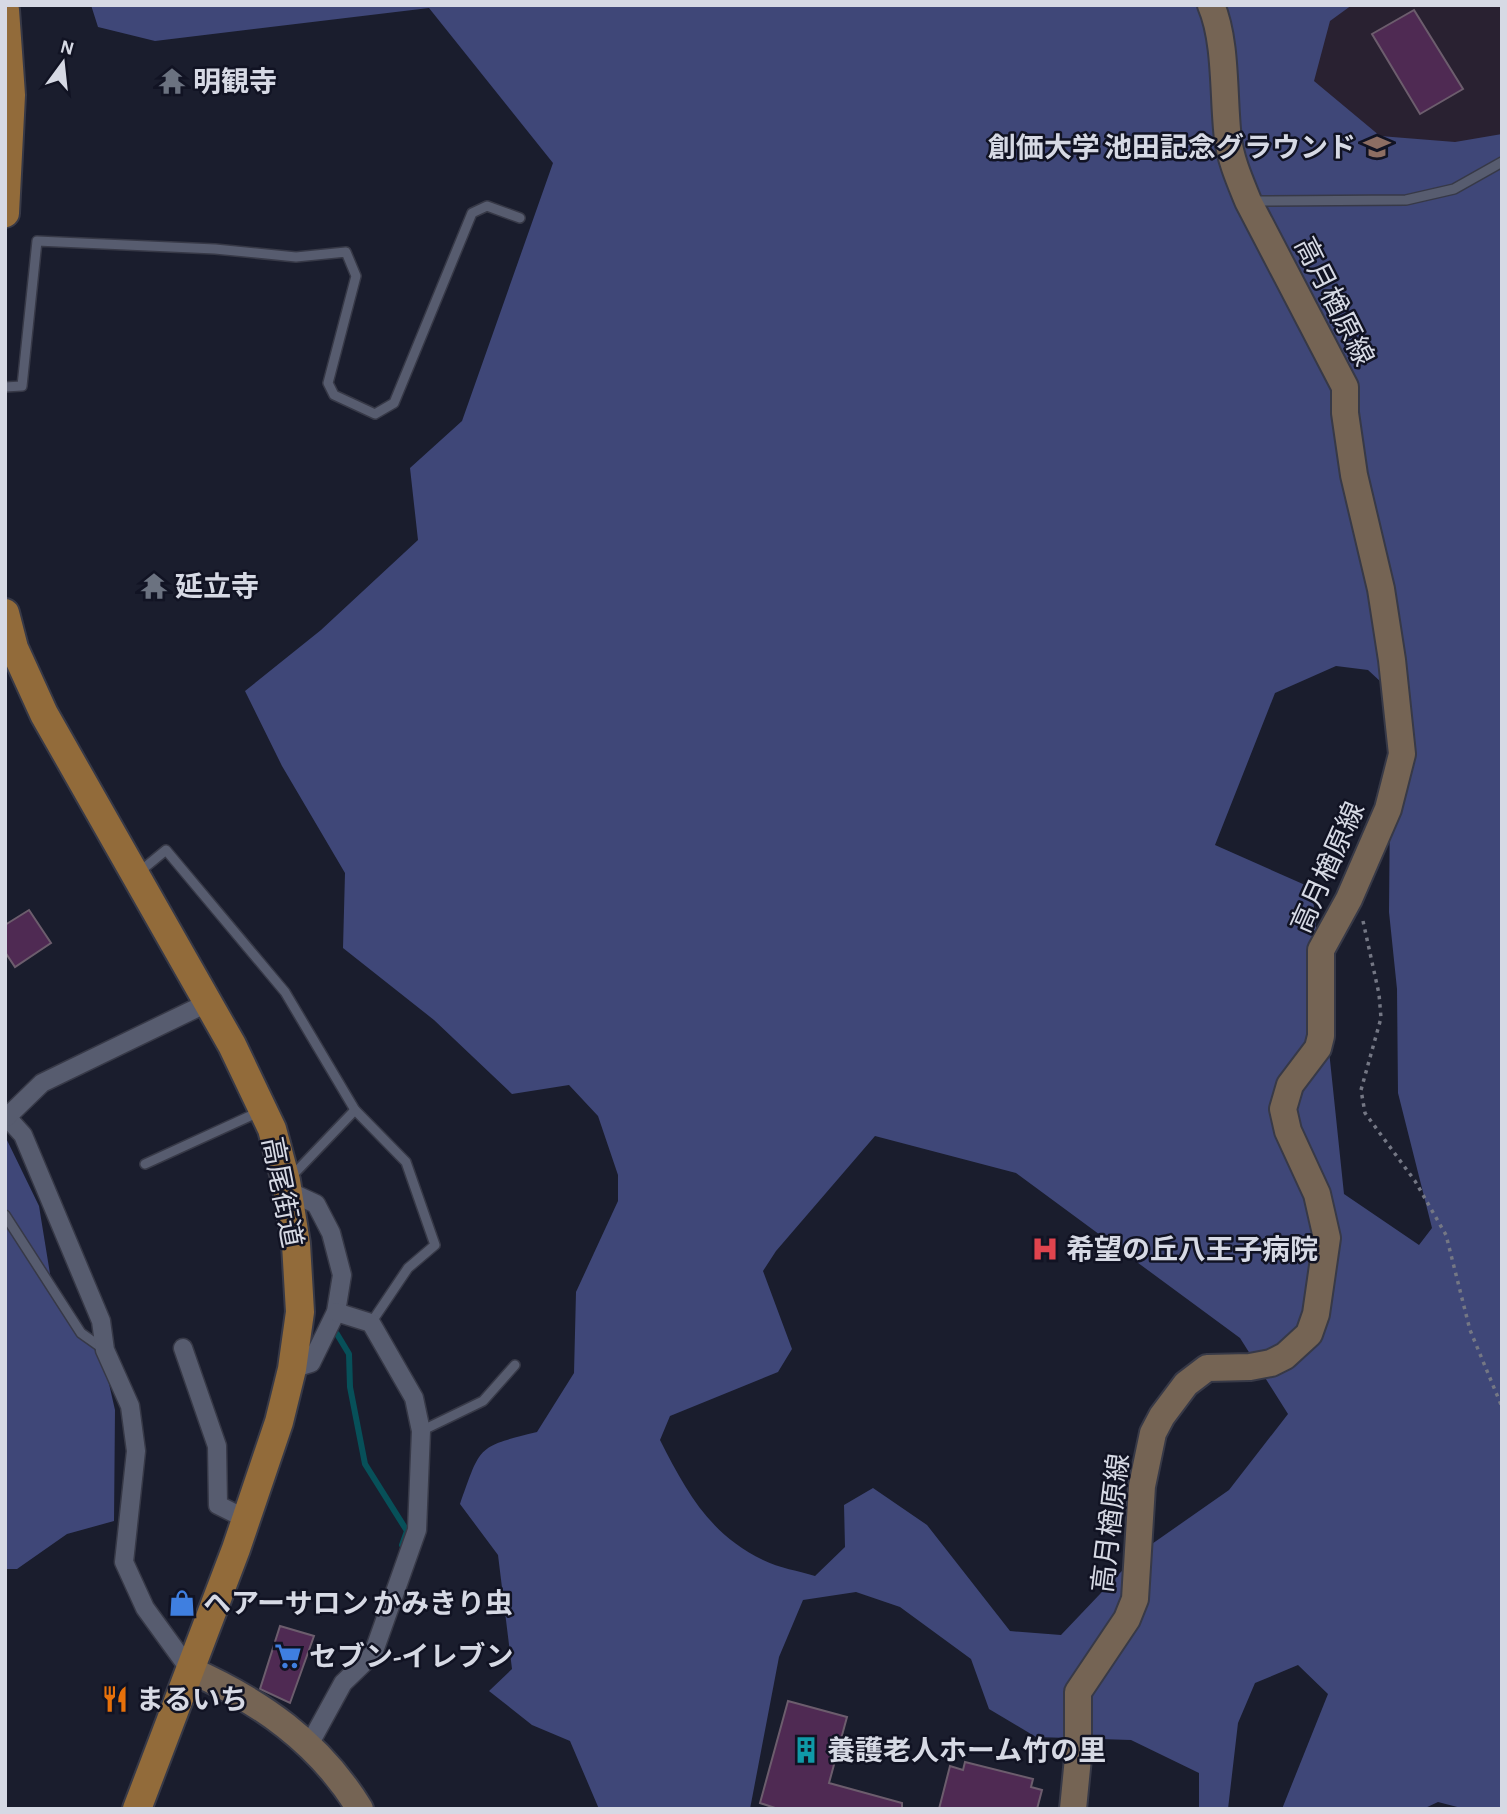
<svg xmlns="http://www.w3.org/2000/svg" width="1507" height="1814" viewBox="0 0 1507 1814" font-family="'Alegreya Sans','Noto Sans JP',sans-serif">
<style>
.education{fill:#292131}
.forest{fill:#3f4778;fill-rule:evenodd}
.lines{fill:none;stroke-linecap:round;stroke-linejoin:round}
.stream{stroke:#075059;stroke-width:6}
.building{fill:#4f2a53;stroke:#6c5d6d;stroke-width:2}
.service-casing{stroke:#373947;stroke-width:12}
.minor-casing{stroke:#373947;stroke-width:21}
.secondary-casing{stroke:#373947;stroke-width:30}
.primary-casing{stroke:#373947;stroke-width:32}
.path{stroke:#747784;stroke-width:3.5;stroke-dasharray:3.5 5;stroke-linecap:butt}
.service{stroke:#575c6f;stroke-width:9}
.minor{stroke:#575c6f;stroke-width:18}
.secondary{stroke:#756454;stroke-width:26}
.primary{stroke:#926b3a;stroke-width:28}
.labels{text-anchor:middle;stroke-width:5;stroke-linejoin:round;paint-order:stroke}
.poi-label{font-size:28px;font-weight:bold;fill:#d6d9e4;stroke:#111323;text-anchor:start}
.street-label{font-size:28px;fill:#d6d9e4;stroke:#111323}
</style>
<rect width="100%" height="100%" fill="#1a1d2d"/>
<!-- education -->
<polygon class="education" points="1228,5 1502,5 1502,202 1311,277"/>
<!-- forest -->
<g class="forest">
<path d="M91,5H1352L1330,21L1314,81L1380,136L1455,142L1502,134V1809H1465L1438,1802L1423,1809H1282L1328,1694L1298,1665L1255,1683L1238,1723L1228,1809H1199V1773L1131,1740L1036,1737L989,1709L971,1659L900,1607L856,1592L803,1600L779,1657L750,1809H599L570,1741L532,1725L489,1691L512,1669L498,1555L460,1504C481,1446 476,1447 537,1432L574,1373L576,1292L618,1201V1175L598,1116L569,1085L512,1094L434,1020L343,948L345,873L282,766L245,691L321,630L418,540L410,468L462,421L553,163L429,8L155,41L98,27ZM1336,666L1368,670L1409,708L1390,801L1389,912L1397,989L1398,1093L1432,1228L1419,1245L1344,1194L1312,888L1215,845L1275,693ZM875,1136L1016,1173L1240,1338L1288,1414L1229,1490L1139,1553L1061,1635L1010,1631L927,1525L873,1488L844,1505L845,1547L815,1576C799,1571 779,1568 763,1560C709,1534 686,1491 660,1440L670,1416L778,1372L792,1349L763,1271L776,1251Z"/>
<polygon points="5,1136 39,1206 52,1286 102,1353 115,1410 114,1521 67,1534 17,1569 5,1569"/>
</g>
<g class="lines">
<!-- stream -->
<polyline class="stream" points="337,1334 349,1354 350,1387 365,1464 407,1531 402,1545"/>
</g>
<!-- building -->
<g class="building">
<polygon points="1414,10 1463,89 1420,114 1372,34"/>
<polygon points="29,910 51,943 15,967 5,952 5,925"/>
<polygon points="280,1626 314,1636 290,1703 260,1689"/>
<polygon points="788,1701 847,1717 829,1783 902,1803 902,1809 778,1809 760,1803"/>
<polygon points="965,1762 1033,1779 1031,1787 1042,1790 1037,1809 939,1809 950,1766 963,1770"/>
</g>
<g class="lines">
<defs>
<g id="service">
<polyline points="1253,201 1406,200 1454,189 1502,162"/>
<polyline points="5,387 22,386 37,241 215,249 296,257 346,252 356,276 328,383 334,395 375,414 394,403 472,213 487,206 520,218"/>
<polyline points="138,873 166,850 285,992 355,1110 406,1162 435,1245 408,1268 371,1323"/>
<polyline points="145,1164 261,1111"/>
<polyline points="290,1178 355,1110"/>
<polyline points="5,1215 81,1333 105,1350"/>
<polyline points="421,1431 483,1401 515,1365"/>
</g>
<g id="minor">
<polyline points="5,1115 23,1135 101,1321 105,1350 130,1406 136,1451 124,1562 145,1608 190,1670"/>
<polyline points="7,1117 42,1083 207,1003"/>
<polyline points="288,1191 316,1204 331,1233 342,1275 336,1312 311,1363 292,1369"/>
<polyline points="183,1348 217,1446 218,1505 246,1519"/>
<polyline points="309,1745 343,1683 373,1654 417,1530 421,1431 414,1398 371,1323 336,1312"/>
</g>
<g id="secondary">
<path d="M190,1670C260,1701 319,1742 360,1809"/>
<path d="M1073,1809L1078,1758V1692L1127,1619L1135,1599L1142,1486L1153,1433L1162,1416L1186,1384L1207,1368L1250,1367L1271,1363L1285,1356L1309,1334L1316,1314L1327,1238L1317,1194L1288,1131L1283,1109L1290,1085L1318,1048L1321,1036V950L1349,899L1388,809L1402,754L1392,660L1381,589L1354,475L1345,413V387L1248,201C1240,181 1231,161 1228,139C1223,99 1227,42 1211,5"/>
</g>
<g id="primary">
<polyline points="5,10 11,95 5,213"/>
<polyline points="5,613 14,648 44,714 232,1045 272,1129 286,1181 296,1244 300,1312 292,1369 279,1422 236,1549 137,1809"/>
</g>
</defs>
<!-- service casing -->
<use href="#service" class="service-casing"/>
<!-- minor casing -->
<use href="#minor" class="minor-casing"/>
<!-- secondary casing -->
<use href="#secondary" class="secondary-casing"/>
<!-- primary casing -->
<use href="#primary" class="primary-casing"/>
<!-- path -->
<polyline class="path" points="1363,921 1379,994 1381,1018 1361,1090 1365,1113 1415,1181 1446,1235 1470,1330 1502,1407"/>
<!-- service -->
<use href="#service" class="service"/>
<!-- minor -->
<use href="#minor" class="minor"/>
<!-- secondary -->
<use href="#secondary" class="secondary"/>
<!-- primary -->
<use href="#primary" class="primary"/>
</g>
<!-- icons -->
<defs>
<symbol id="temple-bare" viewBox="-9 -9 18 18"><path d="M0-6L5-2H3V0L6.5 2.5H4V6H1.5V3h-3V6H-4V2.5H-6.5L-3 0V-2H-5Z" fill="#6b7280" stroke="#111323" stroke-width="2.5" paint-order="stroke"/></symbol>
<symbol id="school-bare" viewBox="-9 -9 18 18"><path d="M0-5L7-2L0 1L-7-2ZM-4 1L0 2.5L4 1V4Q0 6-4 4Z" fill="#8d6e63" stroke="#111323" stroke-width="2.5" paint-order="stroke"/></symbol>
<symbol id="hospital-bare" viewBox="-9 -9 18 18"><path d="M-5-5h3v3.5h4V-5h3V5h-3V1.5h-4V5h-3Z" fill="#e0444e" stroke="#111323" stroke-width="2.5" paint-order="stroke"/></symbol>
<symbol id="shop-bare" viewBox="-9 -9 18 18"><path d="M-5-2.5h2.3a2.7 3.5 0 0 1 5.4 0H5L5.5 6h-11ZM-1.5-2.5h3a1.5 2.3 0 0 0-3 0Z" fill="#3f7fe0" stroke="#111323" stroke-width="2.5" paint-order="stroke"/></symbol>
<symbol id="supermarket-bare" viewBox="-9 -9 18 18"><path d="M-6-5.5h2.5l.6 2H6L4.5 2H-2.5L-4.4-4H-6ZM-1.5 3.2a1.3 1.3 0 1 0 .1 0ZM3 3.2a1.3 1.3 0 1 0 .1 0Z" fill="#3f7fe0" stroke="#111323" stroke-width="2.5" paint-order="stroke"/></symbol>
<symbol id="restaurant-bare" viewBox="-9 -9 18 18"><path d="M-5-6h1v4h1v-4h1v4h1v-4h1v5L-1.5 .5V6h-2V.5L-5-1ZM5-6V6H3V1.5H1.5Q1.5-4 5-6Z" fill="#e8710a" stroke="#111323" stroke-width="2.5" paint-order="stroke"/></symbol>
<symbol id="building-bare" viewBox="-9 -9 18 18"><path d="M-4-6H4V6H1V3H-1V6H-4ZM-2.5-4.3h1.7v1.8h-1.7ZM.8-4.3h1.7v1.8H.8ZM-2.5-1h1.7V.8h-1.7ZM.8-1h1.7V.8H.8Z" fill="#0f9aa8" stroke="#111323" stroke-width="2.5" paint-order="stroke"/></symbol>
</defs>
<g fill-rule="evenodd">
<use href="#temple-bare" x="153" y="62" width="38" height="38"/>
<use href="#school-bare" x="1358" y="128" width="38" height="38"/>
<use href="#temple-bare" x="135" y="567" width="38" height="38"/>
<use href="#hospital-bare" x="1026" y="1230" width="38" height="38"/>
<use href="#shop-bare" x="163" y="1584" width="38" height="38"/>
<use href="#supermarket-bare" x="269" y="1637" width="38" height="38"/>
<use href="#restaurant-bare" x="96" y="1680" width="38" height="38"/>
<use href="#building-bare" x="787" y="1731" width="38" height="38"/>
</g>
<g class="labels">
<!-- poi labels -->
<g class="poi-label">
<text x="193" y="91">明観寺</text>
<text x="1356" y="157" text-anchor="end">創価大学 池田記念グラウンド</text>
<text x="175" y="596">延立寺</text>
<text x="1066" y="1259">希望の丘八王子病院</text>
<text x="203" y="1613">ヘアーサロン かみきり虫</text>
<text x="309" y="1666">セブン-イレブン</text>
<text x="136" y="1709">まるいち</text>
<text x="827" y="1760">養護老人ホーム竹の里</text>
</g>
<!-- street labels -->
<g class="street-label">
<text transform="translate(1335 301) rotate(63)" y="10">高月楢原線</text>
<text transform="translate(1327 867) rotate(-66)" y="10">高月楢原線</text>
<text transform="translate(283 1192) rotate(79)" y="10">高尾街道</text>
<text transform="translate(1110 1523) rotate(-83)" y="10">高月楢原線</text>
</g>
</g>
<!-- border -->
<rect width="1507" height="1814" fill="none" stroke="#d6d9e4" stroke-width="14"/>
<!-- north arrow -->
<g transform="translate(63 63) rotate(15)" stroke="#111323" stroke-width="5" paint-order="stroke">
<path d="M0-5L12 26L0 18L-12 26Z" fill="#d6d9e4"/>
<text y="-10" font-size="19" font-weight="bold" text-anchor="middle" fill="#d6d9e4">N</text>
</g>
</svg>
